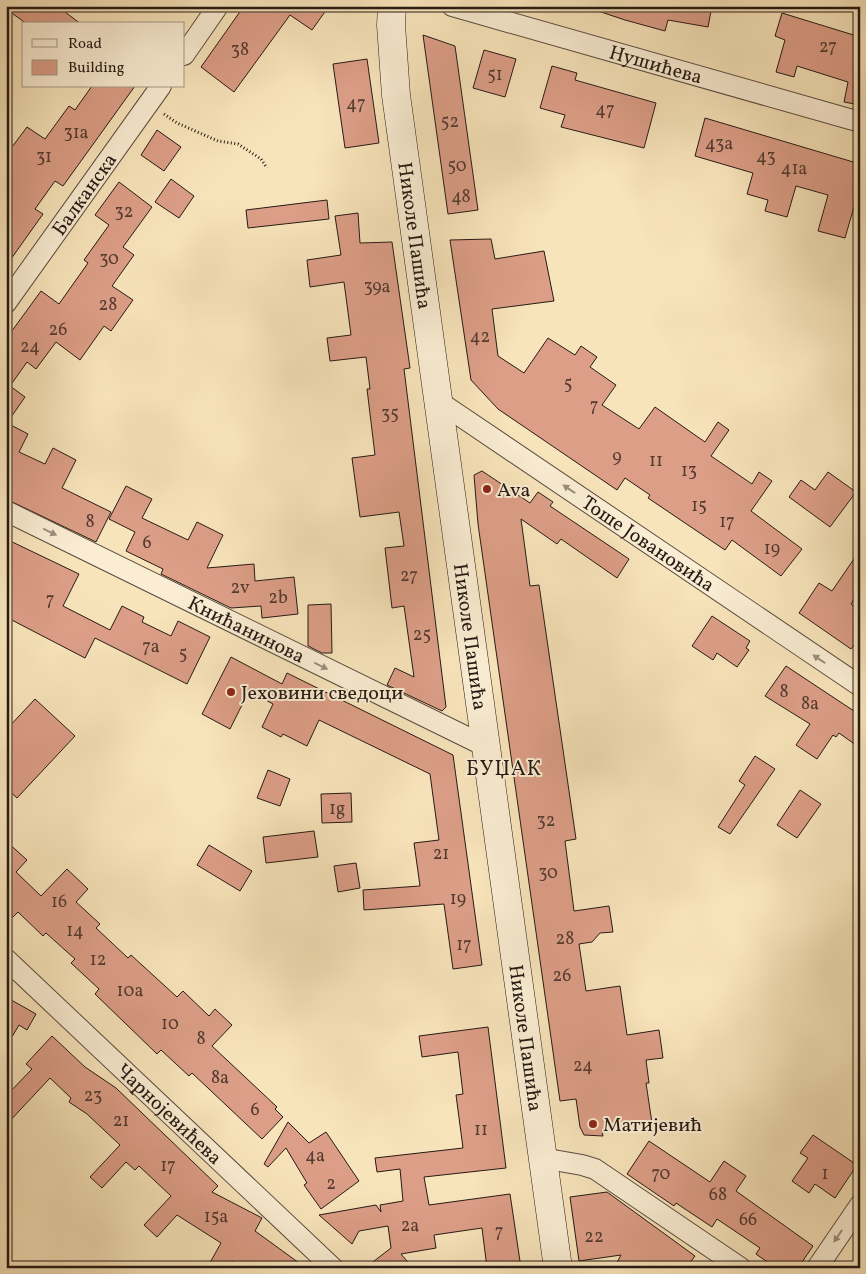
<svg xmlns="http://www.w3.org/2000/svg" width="866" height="1274" viewBox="0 0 866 1274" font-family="Vollkorn,serif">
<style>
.building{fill:#dc9e87;stroke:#261a14}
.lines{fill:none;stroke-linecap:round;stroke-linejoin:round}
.street-casing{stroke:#5a4c3e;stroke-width:22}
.secondary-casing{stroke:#261a14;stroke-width:29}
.path{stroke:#261a14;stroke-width:3;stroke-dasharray:1 2.5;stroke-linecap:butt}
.street{stroke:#faedd3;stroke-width:20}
.secondary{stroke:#faedd3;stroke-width:28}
.oneway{fill:#9b8e7d}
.poi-dot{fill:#8f2418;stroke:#faedd3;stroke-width:2}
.labels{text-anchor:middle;stroke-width:4;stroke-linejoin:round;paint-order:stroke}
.number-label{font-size:18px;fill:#543b31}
.street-label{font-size:20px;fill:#261a14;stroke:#faedd3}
.poi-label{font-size:20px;fill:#261a14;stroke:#faedd3;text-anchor:start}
.neighbourhood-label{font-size:21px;letter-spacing:1px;fill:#261a14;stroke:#faedd3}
</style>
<rect width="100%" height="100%" fill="#f8e4bb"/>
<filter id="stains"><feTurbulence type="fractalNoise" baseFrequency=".004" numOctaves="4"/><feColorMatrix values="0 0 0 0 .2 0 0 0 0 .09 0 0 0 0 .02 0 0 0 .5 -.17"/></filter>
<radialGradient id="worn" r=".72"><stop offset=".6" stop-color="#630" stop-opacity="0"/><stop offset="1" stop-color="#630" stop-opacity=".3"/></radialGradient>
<!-- building -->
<g class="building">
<polygon points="6,6 57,6 81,24 27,24 6,9"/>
<polygon points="244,6 329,6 312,30 290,15 234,92 201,67"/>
<polygon points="593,6 712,6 708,27 668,20 665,31 625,20 592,9"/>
<polygon points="782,13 860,37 860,105 844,102 848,82 797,66 794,77 776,72 785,40 775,36"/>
<polygon points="423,35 455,46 478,210 448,214"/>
<polygon points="484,50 516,59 505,97 473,88"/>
<polygon points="367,59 379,143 345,148 333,64"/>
<polygon points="552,66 577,73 575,80 656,103 644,148 561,127 565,115 540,108"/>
<polygon points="92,86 135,86 63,186 55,181 35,209 43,214 6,266 6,155 27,127 45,139 69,106 75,110"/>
<polygon points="705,118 860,164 860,186 845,238 818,231 828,195 796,186 787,217 765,211 768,200 747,194 753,173 695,156"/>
<polygon points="157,130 181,147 164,171 141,155"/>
<polygon points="171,179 194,196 179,218 155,202"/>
<polygon points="119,182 152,207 123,247 134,255 112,286 133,300 111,331 104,326 80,360 56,342 36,369 27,362 10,386 25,397 7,423 28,434 19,452 45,464 53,448 76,460 62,488 111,512 96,542 6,499 6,339 41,291 59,304 88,263 84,260 109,225 95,215"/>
<polygon points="327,200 329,219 248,228 246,210"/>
<polygon points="358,213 360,243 392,242 410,368 404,369 446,707 442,711 387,685 395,668 414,677 404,606 392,608 385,548 404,546 399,512 360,517 352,458 375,455 367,389 370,389 366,357 330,361 327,338 351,335 344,282 310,287 307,260 341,255 335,216"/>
<polygon points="491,239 495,259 544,251 554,301 492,309 498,356 524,373 548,338 575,355 581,346 597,357 590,367 616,385 602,405 639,429 655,407 705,442 718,422 729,430 711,456 752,484 759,472 772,481 751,511 802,549 781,576 732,540 725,550 648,498 650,495 625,478 617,490 498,409 471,380 450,240"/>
<polygon points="482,471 530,503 538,492 553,502 550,506 629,559 617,578 561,539 557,544 521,519 530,586 539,585 576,839 565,841 574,911 609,906 613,932 600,933 592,942 579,944 586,991 620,986 627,1035 659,1030 663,1058 646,1060 649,1083 646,1083 652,1123 602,1130 603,1136 584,1135 580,1127 576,1099 560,1101 478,524 474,475"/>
<polygon points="828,472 856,492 830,527 789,497 801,480 815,490"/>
<polygon points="126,486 152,499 142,518 188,540 197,522 223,535 207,568 254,564 255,581 294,577 298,614 262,618 261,606 231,608 161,574 163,569 126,551 135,532 109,519"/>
<polygon points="6,539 79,574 63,606 110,630 122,606 144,617 142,622 171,636 178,621 210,637 187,684 95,638 85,658 6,617"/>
<polygon points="860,550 860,590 851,604 860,610 860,637 851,649 799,613 819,583 832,591"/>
<polygon points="331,604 332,653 322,653 308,646 308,605"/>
<polygon points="712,616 750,641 746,648 749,650 737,667 717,653 713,660 692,646"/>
<polygon points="231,657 282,684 287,673 453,755 482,965 453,969 444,904 364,910 363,890 420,886 414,843 439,840 430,774 319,720 307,746 283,734 281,737 262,727 273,704 249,691 230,729 202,714"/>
<polygon points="786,666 860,715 860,748 839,733 836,737 833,735 817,759 796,745 810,724 765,696"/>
<polygon points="35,699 75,736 17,798 6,788 6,730"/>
<polygon points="755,756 775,769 730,834 718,827 745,785 739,781"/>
<polygon points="268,770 290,779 280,806 257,798"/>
<polygon points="800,790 821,804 797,838 777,825"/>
<polygon points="351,793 352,822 322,823 321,794"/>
<polygon points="314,831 318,857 266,863 263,837"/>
<polygon points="6,841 27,860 16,872 41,896 67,869 88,889 76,902 100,924 96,928 128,958 131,955 177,997 183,991 209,1016 215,1009 232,1025 212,1046 277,1107 275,1109 283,1117 262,1139 192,1073 189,1076 161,1050 157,1054 95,994 99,989 71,963 75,959 46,933 43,936 18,912 6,924"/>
<polygon points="209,845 252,871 240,891 197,865"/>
<polygon points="356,863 360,888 338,892 334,866"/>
<polygon points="6,997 36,1014 27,1030 19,1025 6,1047"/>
<polygon points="488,1027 506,1168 424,1177 429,1205 510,1194 521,1268 487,1268 482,1228 434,1235 436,1248 401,1254 413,1268 365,1268 391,1248 388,1226 359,1231 352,1244 319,1215 376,1205 381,1212 380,1205 403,1201 400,1169 377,1172 375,1158 463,1148 456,1095 463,1094 458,1052 422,1057 419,1036"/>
<polygon points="52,1036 85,1067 116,1088 218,1186 212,1192 262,1218 255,1231 306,1268 241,1268 232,1261 229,1268 207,1268 221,1243 177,1215 157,1237 144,1225 171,1196 139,1166 135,1170 126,1162 102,1188 90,1177 120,1145 87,1114 69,1102 71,1098 50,1078 6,1125 6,1096 32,1069 26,1064"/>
<polygon points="288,1122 309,1143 326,1132 359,1181 321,1209 304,1185 307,1183 286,1148 268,1167 264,1164"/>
<polygon points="813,1135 857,1165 835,1198 815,1184 809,1193 792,1181 808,1158 800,1153"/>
<polygon points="649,1141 710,1182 724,1161 746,1176 736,1191 813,1246 798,1268 776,1268 756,1254 760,1248 717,1219 712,1227 676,1203 674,1206 627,1174"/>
<polygon points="607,1192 695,1256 686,1268 614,1268 621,1255 579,1261 570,1197"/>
</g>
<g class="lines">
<defs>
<g id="street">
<path id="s1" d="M452,6L860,122"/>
<polyline points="184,55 218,6"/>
<path id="s2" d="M6,303L161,86"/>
<path id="s3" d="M438,401L860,686"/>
<path id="s4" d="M6,511L485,746"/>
<path id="s5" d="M6,959L333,1268"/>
<polyline points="542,1158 582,1165 595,1169 741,1268"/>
<polyline points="817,1268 860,1205"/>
</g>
<g id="secondary">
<path id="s6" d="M392,6L391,25L396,95L558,1268"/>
</g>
</defs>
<!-- street casing -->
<use href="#street" class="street-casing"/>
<!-- secondary casing -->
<use href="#secondary" class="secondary-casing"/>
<!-- path -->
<polyline class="path" points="164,114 177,123 218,141 238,144 261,159 267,168"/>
<!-- street -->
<use href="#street" class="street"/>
<!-- secondary -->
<use href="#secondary" class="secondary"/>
</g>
<!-- one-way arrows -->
<defs><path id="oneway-solid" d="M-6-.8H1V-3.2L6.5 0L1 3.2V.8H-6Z" transform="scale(1.25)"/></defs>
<g class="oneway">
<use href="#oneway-solid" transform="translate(569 489) rotate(-146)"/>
<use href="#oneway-solid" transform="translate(50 532) rotate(26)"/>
<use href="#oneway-solid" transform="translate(819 659) rotate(-146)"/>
<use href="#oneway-solid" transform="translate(321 666) rotate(26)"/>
<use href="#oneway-solid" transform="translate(838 1236) rotate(124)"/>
</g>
<!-- markers -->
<g class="poi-dot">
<circle cx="487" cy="489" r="5"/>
<circle cx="231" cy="692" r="5"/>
<circle cx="593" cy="1124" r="5"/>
</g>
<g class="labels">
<!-- number labels -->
<g class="number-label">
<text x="828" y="52">27</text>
<text x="240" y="55">38</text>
<text x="495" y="80">51</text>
<text x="356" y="109">47</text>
<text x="605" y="115">47</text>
<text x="450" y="127">52</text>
<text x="76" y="138">31a</text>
<text x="719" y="149">43a</text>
<text x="44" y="162">31</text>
<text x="766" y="162">43</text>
<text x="457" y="171">50</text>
<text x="794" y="174">41a</text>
<text x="461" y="202">48</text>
<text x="124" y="217">32</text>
<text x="109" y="264">30</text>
<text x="377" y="292">39a</text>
<text x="108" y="310">28</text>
<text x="58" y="335">26</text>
<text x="480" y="342">42</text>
<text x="30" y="352">24</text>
<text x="568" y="389">5</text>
<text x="594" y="411">7</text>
<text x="390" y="419">35</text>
<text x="617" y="462">9</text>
<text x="656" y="466">11</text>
<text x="689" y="476">13</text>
<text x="699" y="511">15</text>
<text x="90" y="527">8</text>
<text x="727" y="527">17</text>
<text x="147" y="548">6</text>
<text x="772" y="554">19</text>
<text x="409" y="581">27</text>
<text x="240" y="593">2v</text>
<text x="278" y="603">2b</text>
<text x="50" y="605">7</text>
<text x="422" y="640">25</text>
<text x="151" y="652">7a</text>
<text x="183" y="659">5</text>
<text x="784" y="697">8</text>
<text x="810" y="709">8a</text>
<text x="337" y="814">1g</text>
<text x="546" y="826">32</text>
<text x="441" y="859">21</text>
<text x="548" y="878">30</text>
<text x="458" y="904">19</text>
<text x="59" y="907">16</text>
<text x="75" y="936">14</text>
<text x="565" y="944">28</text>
<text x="464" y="950">17</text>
<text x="98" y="965">12</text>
<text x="562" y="981">26</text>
<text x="130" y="996">10a</text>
<text x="170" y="1029">10</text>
<text x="201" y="1044">8</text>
<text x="583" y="1071">24</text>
<text x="220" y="1083">8a</text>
<text x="93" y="1101">23</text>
<text x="255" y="1115">6</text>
<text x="121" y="1126">21</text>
<text x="481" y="1135">11</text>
<text x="315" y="1161">4a</text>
<text x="168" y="1171">17</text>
<text x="661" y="1179">70</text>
<text x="825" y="1179">1</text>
<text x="331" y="1189">2</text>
<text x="718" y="1200">68</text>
<text x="216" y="1222">15a</text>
<text x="748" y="1225">66</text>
<text x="410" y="1231">2a</text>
<text x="499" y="1237">7</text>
<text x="594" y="1242">22</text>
</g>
<!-- street labels -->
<g class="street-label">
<text dy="7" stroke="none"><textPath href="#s1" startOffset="212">Нушићева</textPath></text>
<text dy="7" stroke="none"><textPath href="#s2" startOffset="134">Балканска</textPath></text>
<text dy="7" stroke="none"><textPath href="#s6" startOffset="231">Николе Пашића</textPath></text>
<text dy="7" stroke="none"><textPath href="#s3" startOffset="254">Тоше Јовановића</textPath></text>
<text dy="7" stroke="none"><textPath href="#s4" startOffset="268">Книћанинова</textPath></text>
<text dy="7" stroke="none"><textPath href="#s6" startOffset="636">Николе Пашића</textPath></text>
<text dy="7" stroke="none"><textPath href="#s6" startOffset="1041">Николе Пашића</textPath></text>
<text dy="7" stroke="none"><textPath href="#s5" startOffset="225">Чарнојевићева</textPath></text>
</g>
<!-- poi labels -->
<g class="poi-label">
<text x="497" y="496">Ava</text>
<text x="241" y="699">Јеховини сведоци</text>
<text x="603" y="1131">Матијевић</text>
</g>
<!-- neighbourhood labels -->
<g class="neighbourhood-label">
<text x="504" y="775">БУЏАК</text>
</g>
</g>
<!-- margin -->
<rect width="866" height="1274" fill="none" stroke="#f8e4bb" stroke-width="25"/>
<rect x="8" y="8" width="851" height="1259" fill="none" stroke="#261a14" stroke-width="2.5"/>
<rect x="12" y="12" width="841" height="1249" fill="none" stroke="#261a14"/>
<!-- legend -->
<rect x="22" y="22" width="162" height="65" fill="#faedd3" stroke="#a59987"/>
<rect x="32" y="39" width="25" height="8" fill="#faedd3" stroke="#a59987"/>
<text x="68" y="48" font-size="15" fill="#261a14">Road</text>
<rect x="32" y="60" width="25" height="15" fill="#dc9e87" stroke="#a59987"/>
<text x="68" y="72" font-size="15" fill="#261a14">Building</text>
<rect width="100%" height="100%" filter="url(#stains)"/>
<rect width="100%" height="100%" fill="url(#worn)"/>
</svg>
